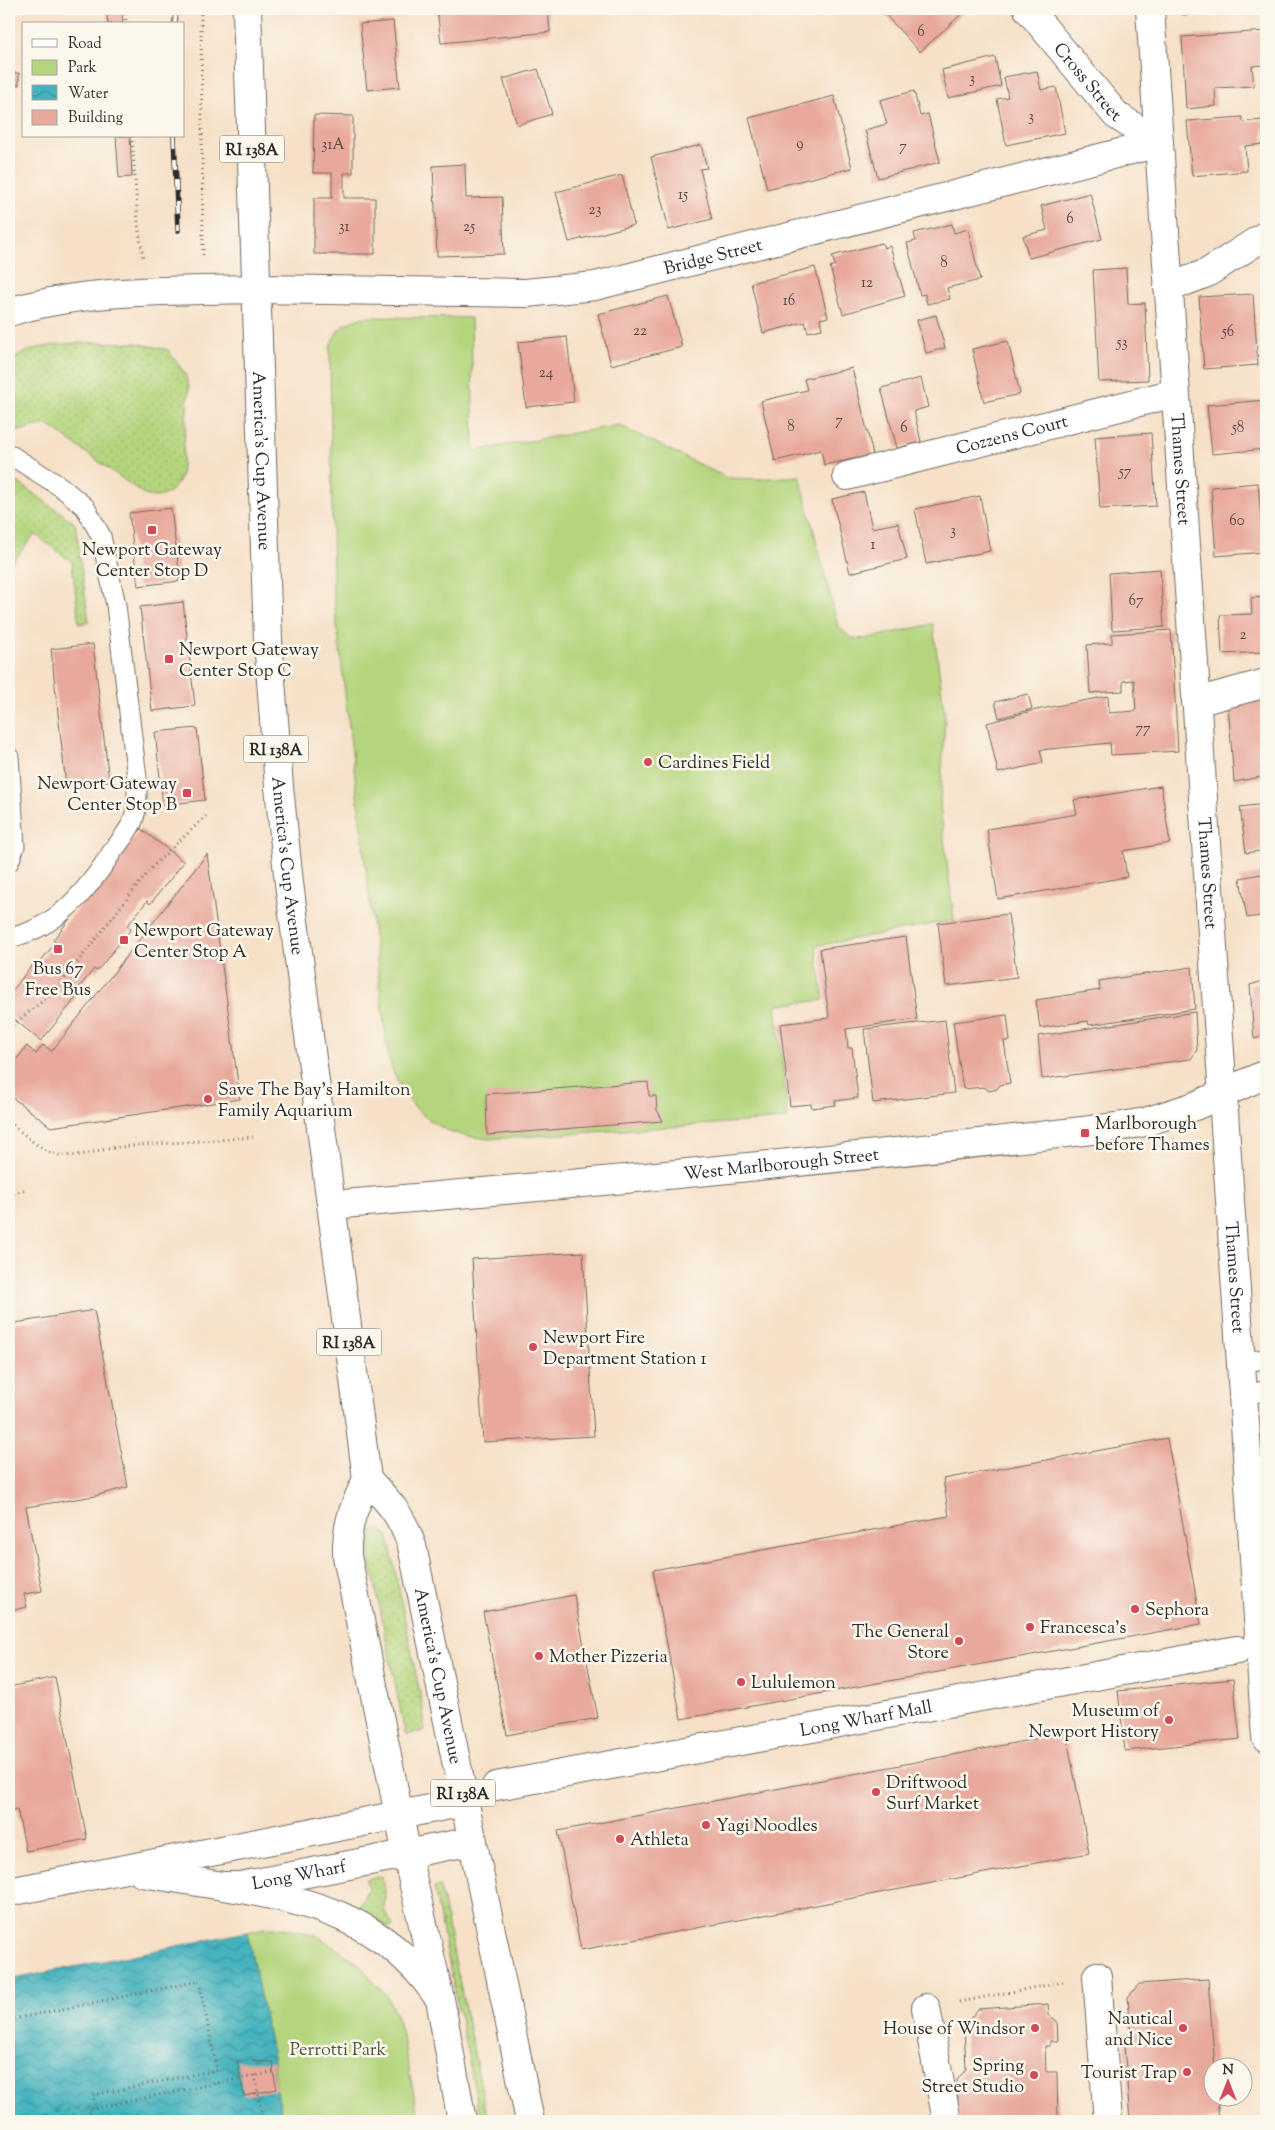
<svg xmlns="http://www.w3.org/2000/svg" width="1275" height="2130" viewBox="0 0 1275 2130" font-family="'Sorts Mill Goudy',serif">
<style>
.grass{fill:url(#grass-dots);stroke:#708054}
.park{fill:#b4d57d;stroke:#708054}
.water{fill:url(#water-waves);stroke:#386f74}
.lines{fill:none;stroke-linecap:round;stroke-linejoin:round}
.ferry{stroke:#345b5e;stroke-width:1;stroke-dasharray:6 5;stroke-linecap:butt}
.building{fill:#e8a99c}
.lane-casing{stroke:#726a62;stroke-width:21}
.street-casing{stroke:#726a62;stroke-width:30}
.secondary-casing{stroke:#726a62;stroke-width:30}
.primary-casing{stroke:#726a62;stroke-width:30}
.path{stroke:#726a62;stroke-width:3;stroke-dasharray:1 4;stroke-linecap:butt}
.lane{stroke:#fff;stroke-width:19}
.street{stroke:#fff;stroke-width:28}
.secondary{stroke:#fff;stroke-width:28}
.primary{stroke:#fff;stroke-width:28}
.rail-casing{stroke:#2b2b2b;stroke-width:5.5}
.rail{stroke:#fbf7ec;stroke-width:4;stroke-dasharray:11;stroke-linecap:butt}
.poi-dot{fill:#d1495b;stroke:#fbf7ec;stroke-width:2}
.labels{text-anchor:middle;stroke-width:5;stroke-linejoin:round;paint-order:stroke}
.number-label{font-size:15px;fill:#5a4a47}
.shield{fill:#fbf7ec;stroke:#696865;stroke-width:1}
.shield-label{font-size:16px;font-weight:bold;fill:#2b2b2b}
.street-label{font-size:18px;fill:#2b2b2b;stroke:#fbf7ec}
.poi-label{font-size:18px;fill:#2b2b2b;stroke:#fbf7ec;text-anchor:start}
.park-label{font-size:18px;fill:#4d5640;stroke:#fbf7ec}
</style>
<defs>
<pattern id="grass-dots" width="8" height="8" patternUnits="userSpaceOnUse" patternTransform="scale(1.25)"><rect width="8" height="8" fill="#b4d57d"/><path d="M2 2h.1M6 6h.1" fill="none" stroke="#9bb76c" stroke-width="1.8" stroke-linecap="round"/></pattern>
<pattern id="water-waves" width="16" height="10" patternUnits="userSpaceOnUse" patternTransform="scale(1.25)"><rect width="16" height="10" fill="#44b3be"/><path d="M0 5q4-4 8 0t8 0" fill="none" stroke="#39929b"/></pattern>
</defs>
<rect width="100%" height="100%" fill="#fbf7ec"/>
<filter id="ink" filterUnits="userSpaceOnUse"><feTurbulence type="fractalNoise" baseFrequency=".02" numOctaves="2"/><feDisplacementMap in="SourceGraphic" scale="10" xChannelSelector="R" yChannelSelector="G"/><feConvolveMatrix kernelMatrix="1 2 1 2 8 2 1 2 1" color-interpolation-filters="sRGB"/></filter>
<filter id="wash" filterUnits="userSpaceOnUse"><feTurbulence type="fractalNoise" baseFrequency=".0096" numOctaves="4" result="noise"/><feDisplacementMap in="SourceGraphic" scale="20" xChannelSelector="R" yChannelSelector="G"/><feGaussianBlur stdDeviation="1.12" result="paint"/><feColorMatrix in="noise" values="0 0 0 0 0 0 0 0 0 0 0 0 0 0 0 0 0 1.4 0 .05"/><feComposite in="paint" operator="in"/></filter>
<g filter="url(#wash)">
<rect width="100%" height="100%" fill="#f6e0c7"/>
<!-- grass -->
<g class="grass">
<path d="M137,343L168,350L185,374L189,387L181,476C173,492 163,501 145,495L48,425C36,424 26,431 14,431L9,425C9,414 6,375 9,367C19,337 111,343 137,343Z"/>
<polygon points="9,476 75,523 89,622 79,624 72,562 35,534 9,566"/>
<polygon points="380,1530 388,1535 423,1709 425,1730 407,1735 405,1733 366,1539 370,1532"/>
<polygon points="382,1876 385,1891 384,1909 393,1926 389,1928 358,1908 368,1889 366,1879"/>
<polygon points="440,1887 488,2121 481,2121 434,1888"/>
</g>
<!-- park -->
<g class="park">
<path d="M364,317L471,318L474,451L619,425L727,478L757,479L800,476L838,627L852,638L865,639L933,624L945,717L940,806L954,920L816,946L824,1000L776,1005L788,1119L488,1139C479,1137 469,1137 461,1135C420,1123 399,1094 388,1055L333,592L330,347C337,327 344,323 364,317Z"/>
<polygon points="264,1928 283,1928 316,1935 359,1964 388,1998 397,2017 403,2039 419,2121 283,2121 273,2072 274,2062 247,1932"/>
</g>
<!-- water -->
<polygon class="water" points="247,1932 274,2062 273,2072 283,2121 9,2121 9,1980"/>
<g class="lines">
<!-- ferry -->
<g class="ferry">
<polyline points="33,2121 53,2112 95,2108"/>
<polyline points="62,2121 92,2109"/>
<polyline points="82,2121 95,2109"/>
<polyline points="91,2121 95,2109"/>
</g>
</g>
<g id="blocks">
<!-- building -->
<g class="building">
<polygon points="437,9 548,9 550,32 441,43"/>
<polygon points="883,9 967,9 920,52 881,10"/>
<polygon points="1182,9 1224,9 1224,12 1183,15"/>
<polygon points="122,12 123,24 108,24 107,14"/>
<polygon points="393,21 400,87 367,90 360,24"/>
<polygon points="1266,31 1266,65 1252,66 1254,86 1215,88 1216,106 1186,109 1182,37"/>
<polygon points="995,57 1001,86 948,98 942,70"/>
<polygon points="538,69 552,114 517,125 503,79"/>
<polygon points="1037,71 1041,90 1056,87 1065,133 1006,145 997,99 1008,97 1004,77"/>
<polygon points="9,73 19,73 19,85 9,84"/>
<polygon points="914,91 920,116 928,114 940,162 878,178 865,130 887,124 880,100"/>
<polygon points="834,96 852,168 767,189 749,118"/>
<polygon points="314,115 353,116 353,173 344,173 344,198 375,198 375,254 314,254 314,198 332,198 332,173 313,173"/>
<polygon points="1242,117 1243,122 1262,120 1264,144 1245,146 1247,171 1192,176 1187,121"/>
<polygon points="116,136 130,136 132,177 119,178"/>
<polygon points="701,145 707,168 700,169 712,219 669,230 651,157"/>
<polygon points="465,164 466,198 502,197 504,254 437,256 433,166"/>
<polygon points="622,175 634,225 569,242 556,192"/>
<polygon points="1090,193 1102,239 1029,258 1023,236 1047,230 1041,206"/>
<polygon points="952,224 954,233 968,229 980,280 947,288 950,299 927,304 925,294 920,295 907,243 916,241 914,233"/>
<polygon points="882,243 884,248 890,246 905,296 843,314 830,267 835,265 832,256"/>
<polygon points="815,267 828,317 820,319 822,329 808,332 805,322 763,333 751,283"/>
<polygon points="1126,268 1128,304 1145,303 1148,380 1099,382 1093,270"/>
<polygon points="1253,294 1258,365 1204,369 1199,297"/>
<polygon points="668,296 682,347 611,365 598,314"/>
<polygon points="936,315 945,348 926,353 917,320"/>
<polygon points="567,337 574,402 526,407 518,342"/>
<polygon points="1008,341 1020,394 984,402 972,349"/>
<polygon points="852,368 873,455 824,465 821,450 775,461 761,401 807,390 804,379"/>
<polygon points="921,378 928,407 914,411 921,442 897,448 881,388"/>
<polygon points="1266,400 1266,449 1212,454 1207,405"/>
<polygon points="1151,433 1156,506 1100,509 1095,437"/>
<polygon points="1258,483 1264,552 1216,556 1211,487"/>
<polygon points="864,492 872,528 898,523 907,559 850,573 832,499"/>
<polygon points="980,496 990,551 926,564 915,509"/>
<polygon points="171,508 180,581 138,586 129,513"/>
<polygon points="1160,569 1164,627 1112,630 1109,573"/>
<polygon points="1266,597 1266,652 1222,654 1220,615 1252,614 1251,598"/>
<polygon points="183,602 195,706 152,711 140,607"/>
<polygon points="1171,630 1178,751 1111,755 1110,743 1040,750 1043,763 998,773 987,723 1031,711 1108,696 1109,713 1136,711 1134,680 1123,681 1123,691 1090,693 1087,645 1112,643 1112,634"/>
<polygon points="93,644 109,781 66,786 51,649"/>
<polygon points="1028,694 1032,709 999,718 995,702"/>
<polygon points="1266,698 1266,776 1234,782 1228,704"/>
<polygon points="197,728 205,800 163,805 155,732"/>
<polygon points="1161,786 1170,843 1123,851 1127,877 998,899 987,829 1077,814 1074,800"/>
<polygon points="1266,804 1266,850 1246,853 1240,807"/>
<polygon points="141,829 184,862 150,904 147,901 127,926 131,929 97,971 94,969 73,995 76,998 41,1041 9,1015 9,995 33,964 36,967 56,942 53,940 88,896 90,898 110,872 108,870"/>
<polygon points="207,854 240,1099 51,1127 9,1095 9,1069 27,1046 36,1054 43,1045 52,1051"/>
<polygon points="1266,873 1266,915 1247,918 1240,878"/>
<polygon points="1008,914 1017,977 946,986 938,923"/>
<polygon points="906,937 917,1019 846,1029 848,1048 852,1048 858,1098 835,1101 836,1105 812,1108 811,1104 790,1106 780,1024 829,1018 820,949"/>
<polygon points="1192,967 1195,1009 1089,1025 1088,1021 1040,1028 1036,1000 1100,990 1099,981"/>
<polygon points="1266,980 1266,1036 1254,1039 1250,985"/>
<polygon points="1195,1012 1197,1050 1191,1059 1042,1079 1038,1036"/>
<polygon points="1007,1015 1010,1041 1004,1041 1010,1083 1000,1085 997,1089 989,1091 984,1087 963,1089 953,1022"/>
<polygon points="945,1020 954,1093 873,1103 864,1029"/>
<polygon points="648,1082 649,1096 656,1096 657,1110 663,1121 487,1135 486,1094"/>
<polygon points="583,1252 594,1436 483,1442 472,1259"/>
<polygon points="94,1310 128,1487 95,1496 26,1507 42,1591 24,1594 27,1607 9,1611 9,1324"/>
<polygon points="1167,1438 1201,1624 681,1719 653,1570 949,1516 943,1479"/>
<polygon points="574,1595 598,1718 507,1735 483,1612"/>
<polygon points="55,1677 87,1839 26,1851 17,1809 9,1811 9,1687"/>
<polygon points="1233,1679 1240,1739 1125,1751 1118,1691"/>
<polygon points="1066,1733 1089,1853 581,1950 558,1831"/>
<polygon points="1208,1979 1215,2068 1212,2068 1212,2098 1217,2098 1219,2118 1207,2119 1207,2121 1130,2121 1124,2045 1131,2039 1128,1997 1139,1984"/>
<polygon points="1048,2004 1049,2015 1057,2021 1058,2041 1050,2041 1050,2046 1045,2046 1046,2072 1057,2072 1058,2121 959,2121 957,2080 966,2069 964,2026 978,2009"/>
<polygon points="237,2061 274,2062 273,2072 277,2089 244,2096"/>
</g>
</g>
</g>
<g filter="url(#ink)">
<use href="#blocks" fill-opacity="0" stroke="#726a62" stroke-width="1"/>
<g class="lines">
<defs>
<g id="lane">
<path d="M9,454L61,487L85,507L101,536L116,605L137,778C137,793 138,809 132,823C127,833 119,843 112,852C87,891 57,928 9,938"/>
<polyline points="9,757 15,846 9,862"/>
<polyline points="1242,1362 1266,1359"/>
<polyline points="1244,1394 1266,1391"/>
</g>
<g id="street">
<path id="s1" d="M1028,9L1116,115L1159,143"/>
<polyline points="1168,288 1207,273 1266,235"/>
<path id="s2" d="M258,289L526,293L595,286L1159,143"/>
<path id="s3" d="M847,476L1175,393"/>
<polyline points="1196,702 1266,683"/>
<path id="s4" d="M496,1786L1237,1650"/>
<polyline points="1097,1976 1108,2121"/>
<polyline points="926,2008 947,2121"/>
</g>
<g id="secondary">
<path id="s5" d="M1150,9L1266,1737"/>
<path d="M9,312C89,288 175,291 258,289"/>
<path id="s6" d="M142,1873L223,1886H240L473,1841"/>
<polyline points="9,1892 465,1802"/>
</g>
<g id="primary">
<path id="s7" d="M247,9L268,640L279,787L289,883L367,1479C354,1507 346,1524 347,1556L407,1855L440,1999L462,2121"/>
<path id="s8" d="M332,1205C594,1183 856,1158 1117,1127L1145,1122L1195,1106L1266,1074"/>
<path id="s9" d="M367,1479C390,1503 401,1514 412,1546L530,2121"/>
<path d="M223,1886C308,1899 384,1919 436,1994"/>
</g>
</defs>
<!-- lane casing -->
<use href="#lane" class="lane-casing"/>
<!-- street casing -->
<use href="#street" class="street-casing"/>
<!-- secondary casing -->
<use href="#secondary" class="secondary-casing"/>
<!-- primary casing -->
<use href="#primary" class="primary-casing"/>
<!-- path -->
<g class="path">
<polyline points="125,9 126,24"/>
<polyline points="201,9 203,256"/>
<polyline points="132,136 138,224 143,258"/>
<polyline points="9,1028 54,992 152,867 206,816"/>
<path d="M9,1122C22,1132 36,1147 52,1153C73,1161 98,1149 120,1147C164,1143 208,1141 253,1137"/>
<polyline points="9,1195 24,1190"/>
<polyline points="959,2002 1063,1982"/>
<polyline points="9,2020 199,1981 217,2070 93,2095 95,2108 273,2072"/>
<polyline points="255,2075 263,2121"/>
</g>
<!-- lane -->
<use href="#lane" class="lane"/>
<!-- street -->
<use href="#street" class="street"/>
<!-- secondary -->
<use href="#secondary" class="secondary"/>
<!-- primary -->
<use href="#primary" class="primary"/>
<defs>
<g id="rail">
<polyline points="175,24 176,9"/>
<polyline points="174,136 178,230"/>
</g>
</defs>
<!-- rail casing -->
<use href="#rail" class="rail-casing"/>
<!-- rail -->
<use href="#rail" class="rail"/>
</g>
</g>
<!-- markers -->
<g class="poi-dot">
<rect x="147" y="525" width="10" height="10" rx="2.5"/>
<rect x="164" y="654" width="10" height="10" rx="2.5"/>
<circle cx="648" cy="762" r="5"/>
<rect x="182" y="788" width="10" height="10" rx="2.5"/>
<rect x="119" y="935" width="10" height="10" rx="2.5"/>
<rect x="53" y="944" width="10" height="10" rx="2.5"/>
<circle cx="208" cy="1099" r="5"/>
<rect x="1080" y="1128" width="10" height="10" rx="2.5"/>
<circle cx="533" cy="1347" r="5"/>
<circle cx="1135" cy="1609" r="5"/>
<circle cx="1030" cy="1627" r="5"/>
<circle cx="959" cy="1641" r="5"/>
<circle cx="539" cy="1656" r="5"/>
<circle cx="741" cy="1682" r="5"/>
<circle cx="1169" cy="1720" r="5"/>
<circle cx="876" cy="1792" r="5"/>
<circle cx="706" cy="1825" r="5"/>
<circle cx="620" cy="1839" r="5"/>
<circle cx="1035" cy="2028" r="5"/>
<circle cx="1183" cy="2028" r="5"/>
<circle cx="1187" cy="2072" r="5"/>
<circle cx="1034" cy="2075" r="5"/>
</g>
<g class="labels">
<!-- number labels -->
<g class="number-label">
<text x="921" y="36">6</text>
<text x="972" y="83">3</text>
<text x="1031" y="121">3</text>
<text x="800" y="148">9</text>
<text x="333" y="149">31A</text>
<text x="903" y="151">7</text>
<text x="683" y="199">15</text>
<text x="595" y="214">23</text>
<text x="1070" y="223">6</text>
<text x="344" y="231">31</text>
<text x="469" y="231">25</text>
<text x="944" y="267">8</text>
<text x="867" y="287">12</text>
<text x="789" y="305">16</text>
<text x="640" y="335">22</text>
<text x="1228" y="336">56</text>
<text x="1122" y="347">53</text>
<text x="546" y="377">24</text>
<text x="839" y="425">7</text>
<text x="791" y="431">8</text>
<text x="904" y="432">6</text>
<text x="1238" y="432">58</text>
<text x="1125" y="476">57</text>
<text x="1237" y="525">60</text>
<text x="953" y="535">3</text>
<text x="873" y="549">1</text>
<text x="1136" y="605">67</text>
<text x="1243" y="639">2</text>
<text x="1143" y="733">77</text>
</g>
<!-- shield labels -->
<g class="shield">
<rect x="219.5" y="135.5" width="65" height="27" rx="4"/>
<rect x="243.5" y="735.5" width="65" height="27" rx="4"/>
<rect x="316.5" y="1328.5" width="65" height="27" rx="4"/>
<rect x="430.5" y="1779.5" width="65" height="27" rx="4"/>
</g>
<g class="shield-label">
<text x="252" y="155">RI 138A</text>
<text x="276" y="755">RI 138A</text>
<text x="349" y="1348">RI 138A</text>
<text x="463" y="1799">RI 138A</text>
</g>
<!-- street labels -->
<g class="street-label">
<text dy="6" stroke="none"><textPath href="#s1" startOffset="94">Cross Street</textPath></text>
<text dy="6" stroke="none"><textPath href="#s2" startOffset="459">Bridge Street</textPath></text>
<text dy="6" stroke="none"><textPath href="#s3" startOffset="170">Cozzens Court</textPath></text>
<text dy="6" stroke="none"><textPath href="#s7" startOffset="452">America's Cup Avenue</textPath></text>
<text dy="6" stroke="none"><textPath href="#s5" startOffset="461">Thames Street</textPath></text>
<text dy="6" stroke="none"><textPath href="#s7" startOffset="858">America's Cup Avenue</textPath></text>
<text dy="6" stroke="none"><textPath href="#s5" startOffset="866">Thames Street</textPath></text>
<text dy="6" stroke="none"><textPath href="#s8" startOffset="451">West Marlborough Street</textPath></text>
<text dy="6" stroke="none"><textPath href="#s5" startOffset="1271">Thames Street</textPath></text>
<text dy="6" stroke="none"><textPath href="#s9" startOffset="214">America's Cup Avenue</textPath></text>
<text dy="6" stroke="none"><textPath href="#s4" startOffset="376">Long Wharf Mall</textPath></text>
<text dy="6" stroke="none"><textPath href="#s6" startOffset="159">Long Wharf</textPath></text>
</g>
<!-- poi labels -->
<g class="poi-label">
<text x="152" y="555" text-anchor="middle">Newport Gateway<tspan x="152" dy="21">Center Stop D</tspan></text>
<text x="179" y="655">Newport Gateway<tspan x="179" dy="21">Center Stop C</tspan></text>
<text x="658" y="768">Cardines Field</text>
<text x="177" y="789" text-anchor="end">Newport Gateway<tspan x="177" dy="21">Center Stop B</tspan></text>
<text x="134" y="936">Newport Gateway<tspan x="134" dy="21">Center Stop A</tspan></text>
<text x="58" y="974" text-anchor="middle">Bus 67<tspan x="58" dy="21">Free Bus</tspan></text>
<text x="218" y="1095">Save The Bay’s Hamilton<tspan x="218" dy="21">Family Aquarium</tspan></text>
<text x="1095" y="1129">Marlborough<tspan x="1095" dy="21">before Thames</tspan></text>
<text x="543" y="1343">Newport Fire<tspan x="543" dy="21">Department Station 1</tspan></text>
<text x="1145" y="1615">Sephora</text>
<text x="1040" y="1633">Francesca's</text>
<text x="949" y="1637" text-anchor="end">The General<tspan x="949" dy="21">Store</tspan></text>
<text x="549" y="1662">Mother Pizzeria</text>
<text x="751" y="1688">Lululemon</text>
<text x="1159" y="1716" text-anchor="end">Museum of<tspan x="1159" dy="21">Newport History</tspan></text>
<text x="886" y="1788">Driftwood<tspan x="886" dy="21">Surf Market</tspan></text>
<text x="716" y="1831">Yagi Noodles</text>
<text x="630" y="1845">Athleta</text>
<text x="1173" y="2024" text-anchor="end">Nautical<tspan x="1173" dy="21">and Nice</tspan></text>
<text x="1025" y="2034" text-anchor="end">House of Windsor</text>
<text x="1024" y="2071" text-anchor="end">Spring<tspan x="1024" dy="21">Street Studio</tspan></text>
<text x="1177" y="2078" text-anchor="end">Tourist Trap</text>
</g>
<!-- park labels -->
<g class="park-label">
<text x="338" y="2055">Perrotti Park</text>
</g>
</g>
<!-- margin -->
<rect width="1275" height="2130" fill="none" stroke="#fbf7ec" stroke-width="30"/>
<!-- legend -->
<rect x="22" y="22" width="162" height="115" fill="#fbf7ec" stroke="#a8a59f"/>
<rect x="32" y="39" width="25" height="8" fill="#ffffff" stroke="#a8a59f"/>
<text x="68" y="48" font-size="15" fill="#2b2b2b">Road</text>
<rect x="32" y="60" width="25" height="15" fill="#b4d57d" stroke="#a8a59f"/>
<text x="68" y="72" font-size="15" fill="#2b2b2b">Park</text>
<rect x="32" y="85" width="25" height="15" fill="url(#water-waves)" stroke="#a8a59f"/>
<text x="68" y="98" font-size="15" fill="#2b2b2b">Water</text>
<rect x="32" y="110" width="25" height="15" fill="#e8a99c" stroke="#a8a59f"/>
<text x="68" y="122" font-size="15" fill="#2b2b2b">Building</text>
<!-- north arrow -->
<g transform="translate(1228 2082)"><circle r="24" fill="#fbf7ec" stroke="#a8a59f"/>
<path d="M0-4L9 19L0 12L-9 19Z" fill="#d1495b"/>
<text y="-8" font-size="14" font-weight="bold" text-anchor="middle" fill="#2b2b2b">N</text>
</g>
</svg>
